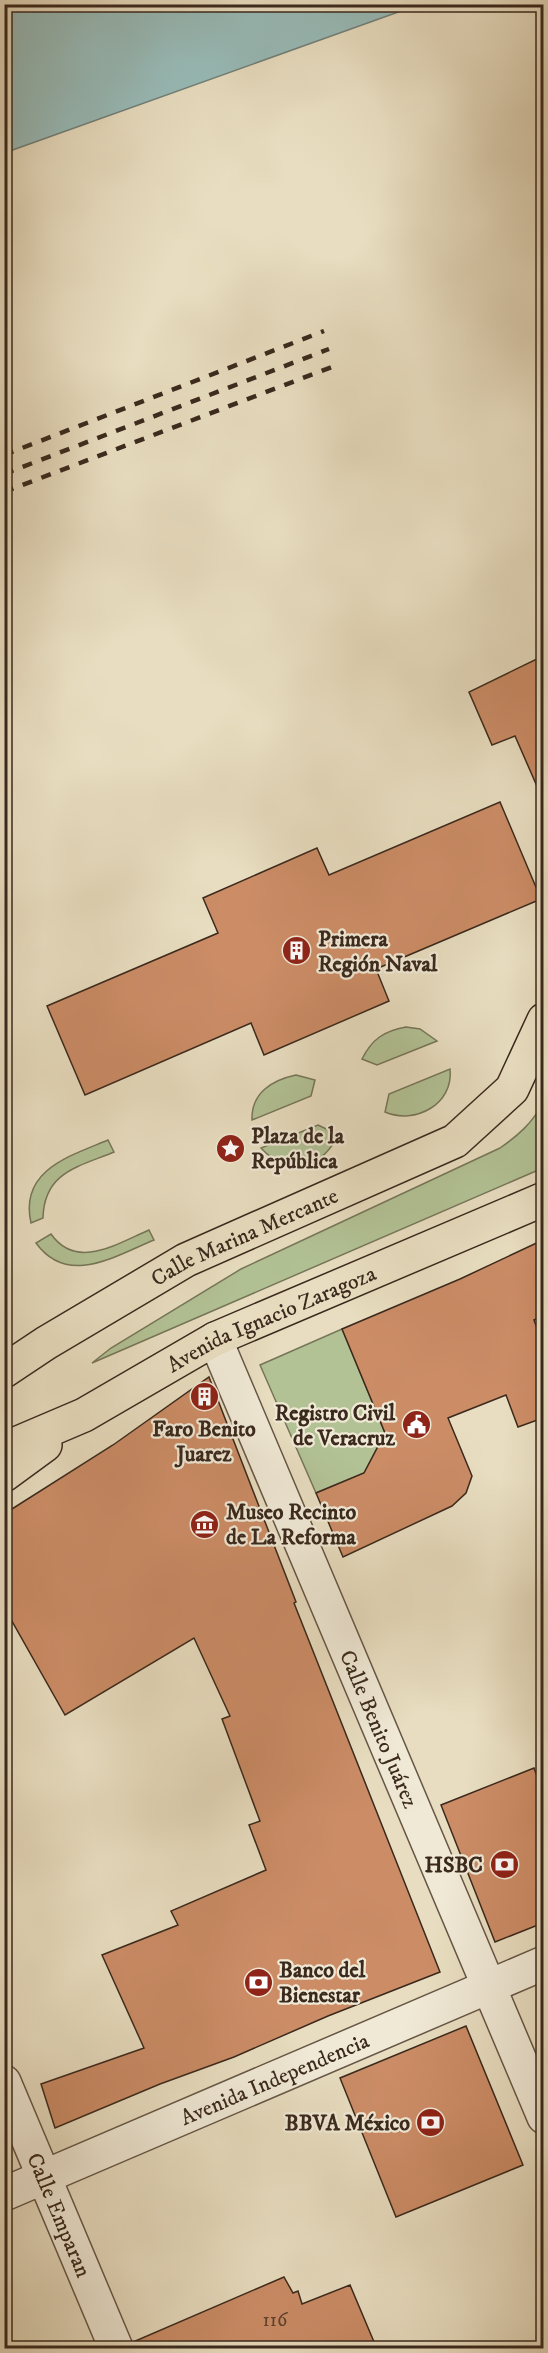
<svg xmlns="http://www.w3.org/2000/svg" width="548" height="2353" viewBox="0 0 548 2353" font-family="'IM FELL DW Pica',serif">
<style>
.green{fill:#b2c295;stroke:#767659;stroke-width:1.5}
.water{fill:#98bbb8;stroke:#72817a;stroke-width:1.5}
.building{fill:#cb8c66;stroke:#3a291d;stroke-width:1.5}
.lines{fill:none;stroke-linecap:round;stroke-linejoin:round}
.minor-casing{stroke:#665646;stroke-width:36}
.major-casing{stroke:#3a291d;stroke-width:36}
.minor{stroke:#f0e9d6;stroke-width:33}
.major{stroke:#e8ddc0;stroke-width:33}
.rail{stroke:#3a291d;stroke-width:4.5;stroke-dasharray:10 10;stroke-linecap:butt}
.labels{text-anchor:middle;stroke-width:4.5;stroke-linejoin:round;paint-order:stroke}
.number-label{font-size:20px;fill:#5e422f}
.poi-label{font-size:22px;font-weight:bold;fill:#3a291d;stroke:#f0e9d6;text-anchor:start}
.street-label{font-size:22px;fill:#3a291d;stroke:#f0e9d6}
</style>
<rect width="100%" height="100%" fill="#e8ddc0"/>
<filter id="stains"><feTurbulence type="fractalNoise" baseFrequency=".00333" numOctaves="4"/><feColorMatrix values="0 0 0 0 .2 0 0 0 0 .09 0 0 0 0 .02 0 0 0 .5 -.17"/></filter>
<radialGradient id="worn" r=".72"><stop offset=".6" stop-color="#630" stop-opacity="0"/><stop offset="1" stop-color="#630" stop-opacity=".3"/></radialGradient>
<!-- green -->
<g class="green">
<path d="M406,1027L420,1029L437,1041L377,1065L362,1059C372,1039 384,1031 406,1027Z"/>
<path d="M450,1069C454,1104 415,1125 385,1112L389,1094Z"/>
<path d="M296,1075L315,1080L311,1096L252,1120C251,1093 272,1080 296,1075Z"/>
<path d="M543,1103V1168L92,1363L111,1348L241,1269L500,1148C519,1135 532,1123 543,1103Z"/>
<path d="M318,1125L339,1135C334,1143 329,1152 321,1157C302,1170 275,1165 261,1148Z"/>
<path d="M108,1140L114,1152C78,1167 44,1172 43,1218L31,1223C19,1170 70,1156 108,1140Z"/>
<path d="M149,1230L154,1240C115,1256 68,1287 36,1243L51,1234C77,1271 118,1243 149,1230Z"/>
<polygon points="342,1329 385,1433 364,1473 316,1493 260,1365"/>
</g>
<!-- water -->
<polygon class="water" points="5,4 418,4 418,5 7,152 4,145"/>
<!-- building -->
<g class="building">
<polygon points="543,656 543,800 515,736 492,745 469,692"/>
<polygon points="500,802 541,899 376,969 389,1001 264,1055 251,1023 85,1095 47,1006 218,933 203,898 317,848 329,875"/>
<polygon points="543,1240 543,1316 534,1320 543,1345 543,1418 518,1427 506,1395 448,1418 472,1476 466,1493 452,1506 343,1557 316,1493 364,1473 385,1433 342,1329 460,1279"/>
<polygon points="209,1377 296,1602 294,1603 440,1972 328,2016 234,2057 160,2084 55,2128 41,2084 144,2048 102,1955 178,1925 171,1911 266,1870 249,1825 260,1821 222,1719 230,1716 194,1638 65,1715 4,1607 4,1514 113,1445"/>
<polygon points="534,1768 538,1779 543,1777 543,1923 495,1942 441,1805"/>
<polygon points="466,2026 523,2165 396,2217 340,2078"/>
<polygon points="284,2277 293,2293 298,2291 302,2304 350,2285 377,2349 134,2349 133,2342"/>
</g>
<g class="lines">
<defs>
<g id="minor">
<path id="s1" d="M215,1339L544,2117"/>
<path id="s2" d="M4,2082L116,2348"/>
<path id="s3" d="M4,2194L544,1963"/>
</g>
<g id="major">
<path id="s4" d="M4,1371L46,1343L186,1260L455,1141L512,1089L544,1020"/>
<path id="s5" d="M4,1449L84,1415L215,1339L544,1199"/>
<polyline points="4,1475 45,1445"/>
</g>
</defs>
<!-- minor casing -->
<use href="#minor" class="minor-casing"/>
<!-- major casing -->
<use href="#major" class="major-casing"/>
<!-- minor -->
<use href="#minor" class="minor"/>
<!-- major -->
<use href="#major" class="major"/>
<!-- rail -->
<g class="rail">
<polyline points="4,455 324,331"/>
<polyline points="4,474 329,349"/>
<polyline points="4,492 337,365"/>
</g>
</g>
<!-- icons -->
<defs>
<symbol id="building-disc" viewBox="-11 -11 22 22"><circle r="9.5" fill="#8f2418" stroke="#f0e9d6"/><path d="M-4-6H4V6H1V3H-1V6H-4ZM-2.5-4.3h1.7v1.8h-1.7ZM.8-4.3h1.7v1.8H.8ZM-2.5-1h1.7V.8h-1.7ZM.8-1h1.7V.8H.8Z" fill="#fff"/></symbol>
<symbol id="sight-disc" viewBox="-11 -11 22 22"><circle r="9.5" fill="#8f2418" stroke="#f0e9d6"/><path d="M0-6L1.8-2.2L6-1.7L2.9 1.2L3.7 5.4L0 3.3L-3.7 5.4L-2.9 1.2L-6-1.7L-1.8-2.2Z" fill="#fff"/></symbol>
<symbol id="civic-disc" viewBox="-11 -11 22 22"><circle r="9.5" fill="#8f2418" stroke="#f0e9d6"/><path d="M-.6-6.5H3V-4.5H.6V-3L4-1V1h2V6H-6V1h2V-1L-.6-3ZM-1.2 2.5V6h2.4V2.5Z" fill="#fff"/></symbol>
<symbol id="museum-disc" viewBox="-11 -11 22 22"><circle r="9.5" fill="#8f2418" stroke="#f0e9d6"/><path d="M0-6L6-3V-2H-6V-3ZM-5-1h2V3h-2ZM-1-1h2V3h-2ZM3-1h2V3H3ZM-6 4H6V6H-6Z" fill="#fff"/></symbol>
<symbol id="bank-disc" viewBox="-11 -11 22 22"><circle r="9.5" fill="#8f2418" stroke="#f0e9d6"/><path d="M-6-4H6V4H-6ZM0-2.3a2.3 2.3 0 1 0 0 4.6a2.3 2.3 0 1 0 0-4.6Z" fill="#fff"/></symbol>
</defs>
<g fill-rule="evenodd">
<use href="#building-disc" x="280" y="934" width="33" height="33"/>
<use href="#sight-disc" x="214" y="1132" width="33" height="33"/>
<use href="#building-disc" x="188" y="1380" width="33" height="33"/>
<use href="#civic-disc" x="400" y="1408" width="33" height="33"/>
<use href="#museum-disc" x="188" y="1508" width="33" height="33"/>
<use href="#bank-disc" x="488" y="1848" width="33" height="33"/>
<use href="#bank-disc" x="242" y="1966" width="33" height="33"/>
<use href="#bank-disc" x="414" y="2106" width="33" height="33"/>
</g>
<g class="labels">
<!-- number labels -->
<g class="number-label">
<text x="275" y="2326">116</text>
</g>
<!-- poi labels -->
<g class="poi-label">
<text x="318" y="946">Primera<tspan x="318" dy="25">Región Naval</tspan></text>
<text x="251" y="1143">Plaza de la<tspan x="251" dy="25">República</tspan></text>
<text x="395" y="1420" text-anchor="end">Registro Civil<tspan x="395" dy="25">de Veracruz</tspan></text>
<text x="204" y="1436" text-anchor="middle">Faro Benito<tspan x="204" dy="25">Juarez</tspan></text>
<text x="226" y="1519">Museo Recinto<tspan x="226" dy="25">de La Reforma</tspan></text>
<text x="483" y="1872" text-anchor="end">HSBC</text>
<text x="279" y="1977">Banco del<tspan x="279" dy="25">Bienestar</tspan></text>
<text x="410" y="2130" text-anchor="end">BBVA México</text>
</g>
<!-- street labels -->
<g class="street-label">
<text dy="8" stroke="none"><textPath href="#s4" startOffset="276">Calle Marina Mercante</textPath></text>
<text dy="8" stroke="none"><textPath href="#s5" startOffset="298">Avenida Ignacio Zaragoza</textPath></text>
<text dy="8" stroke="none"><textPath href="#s1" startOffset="423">Calle Benito Juárez</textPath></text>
<text dy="8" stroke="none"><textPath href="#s3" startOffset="294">Avenida Independencia</textPath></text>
<text dy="8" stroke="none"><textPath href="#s2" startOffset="144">Calle Emparan</textPath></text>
</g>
</g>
<!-- margin -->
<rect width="548" height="2353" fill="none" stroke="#e8ddc0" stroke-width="24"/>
<rect x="6" y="6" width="536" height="2341" fill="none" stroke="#3a291d" stroke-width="3"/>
<rect x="12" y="12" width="524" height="2329" fill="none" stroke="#3a291d" stroke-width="1.5"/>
<rect width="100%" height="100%" filter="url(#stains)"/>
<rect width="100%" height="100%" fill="url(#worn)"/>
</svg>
